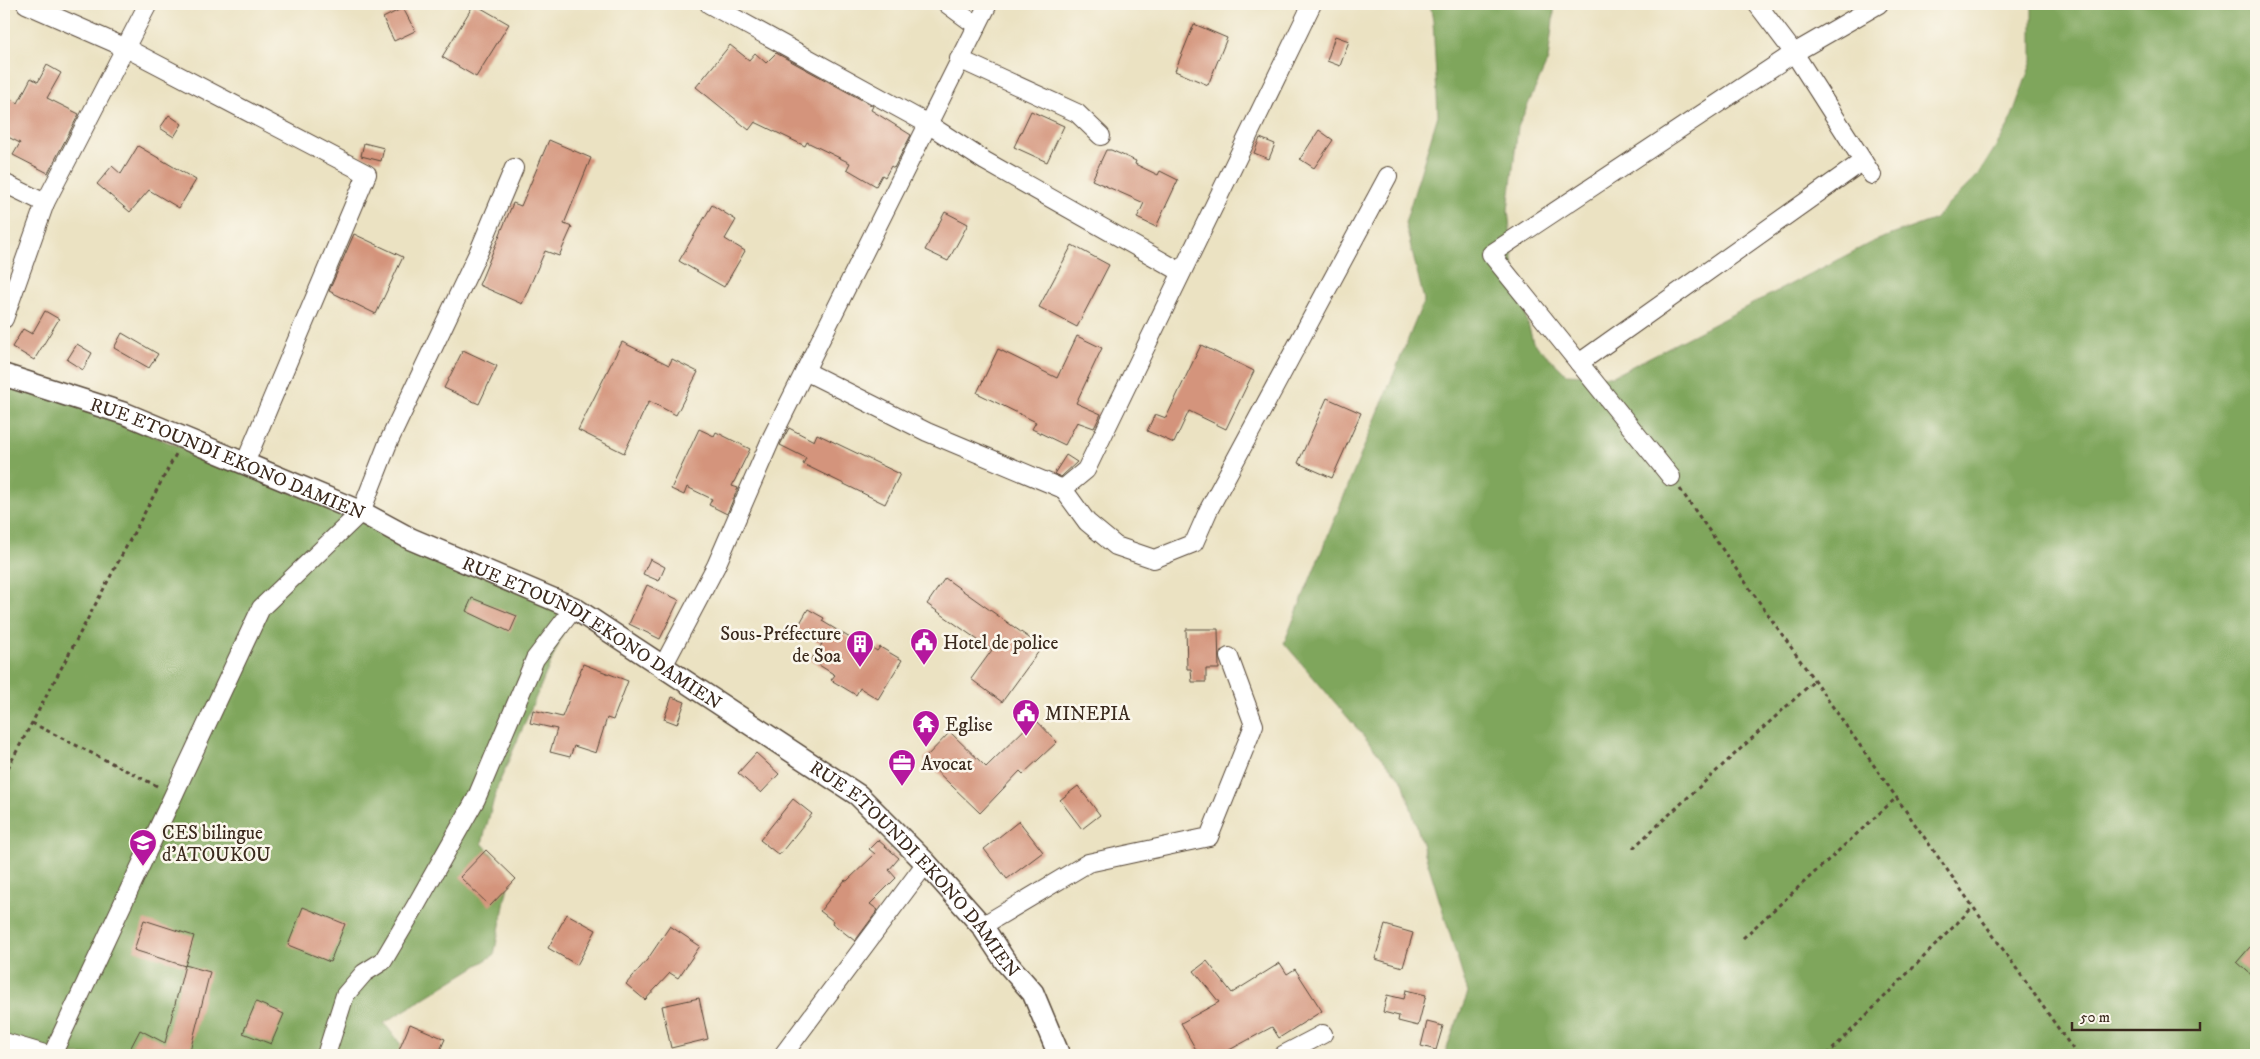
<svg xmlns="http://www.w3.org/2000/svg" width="2260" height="1059" viewBox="0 0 2260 1059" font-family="'IM FELL DW Pica',serif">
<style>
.forest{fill:#7fa65c;stroke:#5d683d}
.building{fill:#d4947c}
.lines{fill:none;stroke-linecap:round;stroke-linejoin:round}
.minor-casing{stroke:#554637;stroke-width:20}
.tertiary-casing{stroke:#554637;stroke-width:24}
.path{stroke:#554637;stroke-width:3;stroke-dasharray:4 4;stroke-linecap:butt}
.minor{stroke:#fff;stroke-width:18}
.tertiary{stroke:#fff;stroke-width:21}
.labels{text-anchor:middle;stroke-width:5;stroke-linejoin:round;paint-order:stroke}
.street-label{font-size:19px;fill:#3b2a1e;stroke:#fbf7ec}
.poi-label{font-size:19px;fill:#3b2a1e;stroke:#fbf7ec;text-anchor:start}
</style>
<rect width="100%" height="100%" fill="#fbf7ec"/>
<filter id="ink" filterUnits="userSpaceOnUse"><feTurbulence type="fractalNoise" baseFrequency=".02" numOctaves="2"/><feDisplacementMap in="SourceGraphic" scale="10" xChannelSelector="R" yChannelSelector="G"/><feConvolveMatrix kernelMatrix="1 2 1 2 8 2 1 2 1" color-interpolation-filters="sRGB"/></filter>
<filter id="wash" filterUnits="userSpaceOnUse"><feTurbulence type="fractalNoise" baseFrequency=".0096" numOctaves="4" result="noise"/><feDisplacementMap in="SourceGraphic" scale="20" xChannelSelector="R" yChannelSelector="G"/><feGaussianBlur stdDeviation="1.12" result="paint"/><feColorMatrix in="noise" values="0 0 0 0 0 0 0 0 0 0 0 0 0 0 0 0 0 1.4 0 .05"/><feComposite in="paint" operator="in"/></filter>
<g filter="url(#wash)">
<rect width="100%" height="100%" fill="#ebe2c2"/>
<!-- forest -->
<g class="forest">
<polygon points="1430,4 1555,4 1548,60 1518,127 1508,210 1515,277 1533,342 1566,374 1613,376 1872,242 1933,220 1978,175 2008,127 2032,61 2032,4 2256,4 2256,1055 1444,1055 1468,993 1403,782 1284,643 1424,300 1405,223 1438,115 1433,21"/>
<polygon points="4,375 574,608 497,788 482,843 510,876 494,955 384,1023 409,1055 4,1055"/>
</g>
<g id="blocks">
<!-- building -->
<g class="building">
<polygon points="474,4 509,24 476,77 442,57"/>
<polygon points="403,8 415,31 394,41 383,18"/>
<polygon points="1194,24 1227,38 1208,85 1175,71"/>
<polygon points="1335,36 1349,41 1340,66 1327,61"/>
<polygon points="730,45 749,60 755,53 766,63 776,53 873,106 871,110 911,135 894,168 891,166 885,177 882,175 876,186 847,169 850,163 807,142 805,146 755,122 749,130 696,87"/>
<polygon points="47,65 61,73 47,98 79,114 48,173 13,155 20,143 4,135 4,95 18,103 31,78 38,82"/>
<polygon points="1031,111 1064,126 1047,162 1014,147"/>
<polygon points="169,115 182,124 174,137 160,128"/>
<polygon points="1319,130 1333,140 1314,168 1300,159"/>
<polygon points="1260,138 1275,144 1269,159 1254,153"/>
<polygon points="549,140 591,158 564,224 572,227 559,256 545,251 522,304 479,285 513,203 521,206"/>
<polygon points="364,143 384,148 381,161 361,156"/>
<polygon points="138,146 196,180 179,208 149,190 130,212 97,184 112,166 121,174"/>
<polygon points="1106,150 1111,150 1136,161 1135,164 1158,175 1160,171 1178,180 1156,227 1137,218 1144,203 1092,180"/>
<polygon points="712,205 736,220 725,239 745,251 724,287 679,261"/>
<polygon points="945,212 968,224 948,261 925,250"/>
<polygon points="354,234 403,257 376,314 329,291"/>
<polygon points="1072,245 1109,265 1077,327 1039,307"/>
<polygon points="45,311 59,319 34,360 12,347 23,329 32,334"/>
<polygon points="122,333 158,354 149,368 114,348"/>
<polygon points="1077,336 1102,348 1076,403 1101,414 1094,428 1077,422 1065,445 1032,429 1036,422 977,393 998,349 1057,378"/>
<polygon points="622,342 669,365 672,359 698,372 676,415 649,401 624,453 578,430"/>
<polygon points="77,344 92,353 83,370 67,360"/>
<polygon points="1201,345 1254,371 1226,429 1189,411 1174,443 1147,431 1155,414 1166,418"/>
<polygon points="463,350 497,366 479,404 444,388"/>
<polygon points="1327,398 1361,413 1332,478 1298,463"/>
<polygon points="789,428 814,441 817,434 900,474 885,504 803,464 806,458 780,445"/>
<polygon points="699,429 714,436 716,432 750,449 732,486 738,488 727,514 709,505 712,499 687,487 684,495 671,489"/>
<polygon points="1066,455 1077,462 1061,477 1054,474"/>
<polygon points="650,559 665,567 659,581 643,574"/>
<polygon points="945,578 1042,647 1002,702 971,679 992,650 927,604"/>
<polygon points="647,585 679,600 660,639 629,624"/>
<polygon points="472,598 517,616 510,632 466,611"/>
<polygon points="808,609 824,618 822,621 855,641 857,638 877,651 880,647 902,660 878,699 860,688 856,695 831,680 835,675 811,660 822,644 796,630"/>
<polygon points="1186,629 1218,629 1219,669 1206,669 1206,682 1192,682 1191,669 1187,669"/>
<polygon points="583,664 628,681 613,720 607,718 596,753 574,746 570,757 550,752 557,729 530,723 533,710 562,717"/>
<polygon points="672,697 685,702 677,724 664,719"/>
<polygon points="1035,719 1057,742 1023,774 1020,771 980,813 924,759 950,732 986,767"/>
<polygon points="756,753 779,774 761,793 738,773"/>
<polygon points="1078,786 1100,815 1082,829 1060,800"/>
<polygon points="793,799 812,814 779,855 760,840"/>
<polygon points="1019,821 1043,852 1007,879 984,849"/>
<polygon points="878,840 899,858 889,870 896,878 870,904 878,910 855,941 832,923 833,921 820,911 845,880 847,881 875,854 869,849"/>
<polygon points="486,850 516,879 490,906 460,877"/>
<polygon points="303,907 345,924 330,962 288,945"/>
<polygon points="567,914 596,930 577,965 548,948"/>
<polygon points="144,920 194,936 185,966 134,950"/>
<polygon points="1385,925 1413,933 1403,967 1375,959"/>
<polygon points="670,926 700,946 678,978 670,973 645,1000 626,984 647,960"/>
<polygon points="2256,940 2256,979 2237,962"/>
<polygon points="1207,961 1232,993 1280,963 1287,974 1295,969 1322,1011 1279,1038 1272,1027 1220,1055 1199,1055 1181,1023 1219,1002 1194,971"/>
<polygon points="185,965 210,972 189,1055 137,1055 129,1051 140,1030 165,1043"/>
<polygon points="1406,990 1426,995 1418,1026 1398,1021 1399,1016 1383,1012 1387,995 1404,999"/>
<polygon points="699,998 708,1039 671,1048 662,1006"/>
<polygon points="256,1002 284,1014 271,1044 243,1033"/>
<polygon points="1427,1022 1443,1026 1436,1050 1421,1046"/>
<polygon points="410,1024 445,1039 438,1055 397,1055"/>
</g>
</g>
</g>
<g filter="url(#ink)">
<use href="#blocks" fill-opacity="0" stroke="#554637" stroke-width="1"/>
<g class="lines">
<defs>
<g id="minor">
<polyline points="26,4 124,47 367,174 245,463"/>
<polyline points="709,4 928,124 985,161 1181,272"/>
<polyline points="947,4 977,26"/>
<polyline points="1757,4 1794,53 1872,175"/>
<polyline points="959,59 1077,113 1101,136"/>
<polyline points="4,183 45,203"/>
<polyline points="4,319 45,203 148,4"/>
<polyline points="1579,363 1863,161"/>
<polyline points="805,371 927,432 1063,489 1087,522 1116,546 1154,559 1194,543 1209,509 1388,176"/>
<polyline points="1671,477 1491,254 1794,53 1879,4"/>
<polyline points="1063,489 1086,470 1312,4"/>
<polyline points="662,668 716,566 772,437 988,4"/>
<polyline points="982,926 1088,863 1209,837 1254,725 1229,657"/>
<polyline points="4,1042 48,1055"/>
<polyline points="52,1055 261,608 361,512 388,443 479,251 514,168"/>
<polyline points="326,1055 345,995 364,973 383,961 415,907 476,799 535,659 574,608"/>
<polyline points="783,1055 926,863"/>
<polyline points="1283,1055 1323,1034"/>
</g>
<g id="tertiary">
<path id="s1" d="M4,375L126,414L361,512L411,539L574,608L858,795L926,863L982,926L1005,961L1033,993L1059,1055"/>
</g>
</defs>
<!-- minor casing -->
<use href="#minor" class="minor-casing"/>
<!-- tertiary casing -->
<use href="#tertiary" class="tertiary-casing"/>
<!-- path -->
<g class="path">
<polyline points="1680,489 2077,1055"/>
<polyline points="32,723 159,787"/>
<polyline points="4,775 176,454"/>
<polyline points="1633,848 1814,681"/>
<polyline points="1743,938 1896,798"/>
<polyline points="1827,1055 1973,907"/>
</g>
<!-- minor -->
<use href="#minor" class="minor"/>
<!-- tertiary -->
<use href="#tertiary" class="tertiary"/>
</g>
</g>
<!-- icons -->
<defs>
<symbol id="civic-pin" viewBox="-11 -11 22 30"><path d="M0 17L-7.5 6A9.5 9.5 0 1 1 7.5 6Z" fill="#b5179e" stroke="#fbf7ec"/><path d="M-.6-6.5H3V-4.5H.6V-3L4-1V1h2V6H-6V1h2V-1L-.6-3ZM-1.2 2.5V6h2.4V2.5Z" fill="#fff"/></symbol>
<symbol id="building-pin" viewBox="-11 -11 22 30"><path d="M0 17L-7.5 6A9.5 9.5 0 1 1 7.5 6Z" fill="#b5179e" stroke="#fbf7ec"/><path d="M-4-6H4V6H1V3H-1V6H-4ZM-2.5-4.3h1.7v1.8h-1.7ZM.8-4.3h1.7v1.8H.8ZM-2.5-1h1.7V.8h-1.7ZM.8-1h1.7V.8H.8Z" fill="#fff"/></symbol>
<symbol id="temple-pin" viewBox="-11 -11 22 30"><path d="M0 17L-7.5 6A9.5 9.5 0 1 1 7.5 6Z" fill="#b5179e" stroke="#fbf7ec"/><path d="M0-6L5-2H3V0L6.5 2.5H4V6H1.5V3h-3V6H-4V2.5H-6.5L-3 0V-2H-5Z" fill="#fff"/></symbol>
<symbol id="office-pin" viewBox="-11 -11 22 30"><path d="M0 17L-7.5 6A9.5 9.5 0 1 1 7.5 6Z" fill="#b5179e" stroke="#fbf7ec"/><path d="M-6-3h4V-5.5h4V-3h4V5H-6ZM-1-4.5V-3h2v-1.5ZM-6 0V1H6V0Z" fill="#fff"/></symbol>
<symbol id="school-pin" viewBox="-11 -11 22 30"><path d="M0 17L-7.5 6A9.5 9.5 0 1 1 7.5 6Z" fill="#b5179e" stroke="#fbf7ec"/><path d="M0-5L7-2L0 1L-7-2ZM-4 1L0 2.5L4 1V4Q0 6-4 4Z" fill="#fff"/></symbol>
</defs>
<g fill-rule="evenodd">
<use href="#civic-pin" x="908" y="626" width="32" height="43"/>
<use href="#building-pin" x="844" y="628" width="32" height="43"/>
<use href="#civic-pin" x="1010" y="697" width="32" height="43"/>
<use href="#temple-pin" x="910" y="708" width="32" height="43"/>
<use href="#office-pin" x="886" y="747" width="32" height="43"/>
<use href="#school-pin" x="127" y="827" width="32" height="43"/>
</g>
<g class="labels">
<!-- street labels -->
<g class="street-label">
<text dy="7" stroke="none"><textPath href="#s1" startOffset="239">RUE ETOUNDI EKONO DAMIEN</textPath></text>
<text dy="7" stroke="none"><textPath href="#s1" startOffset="644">RUE ETOUNDI EKONO DAMIEN</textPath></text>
<text dy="7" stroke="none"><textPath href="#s1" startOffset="1049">RUE ETOUNDI EKONO DAMIEN</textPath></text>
</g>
<!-- poi labels -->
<g class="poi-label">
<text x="841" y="640" text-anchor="end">Sous-Préfecture<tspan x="841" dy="22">de Soa</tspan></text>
<text x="943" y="649">Hotel de police</text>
<text x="1045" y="720">MINEPIA</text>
<text x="945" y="731">Eglise</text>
<text x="921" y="770">Avocat</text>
<text x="162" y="839">CES bilingue<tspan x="162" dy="22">d'ATOUKOU</tspan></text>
</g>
</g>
<!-- margin -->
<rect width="2260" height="1059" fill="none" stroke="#fbf7ec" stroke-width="20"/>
<!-- scale -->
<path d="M2072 1022v8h128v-8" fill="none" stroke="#3b2a1e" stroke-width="2.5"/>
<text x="2080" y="1022" font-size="15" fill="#3b2a1e" stroke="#fbf7ec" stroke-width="4" paint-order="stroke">50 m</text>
</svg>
